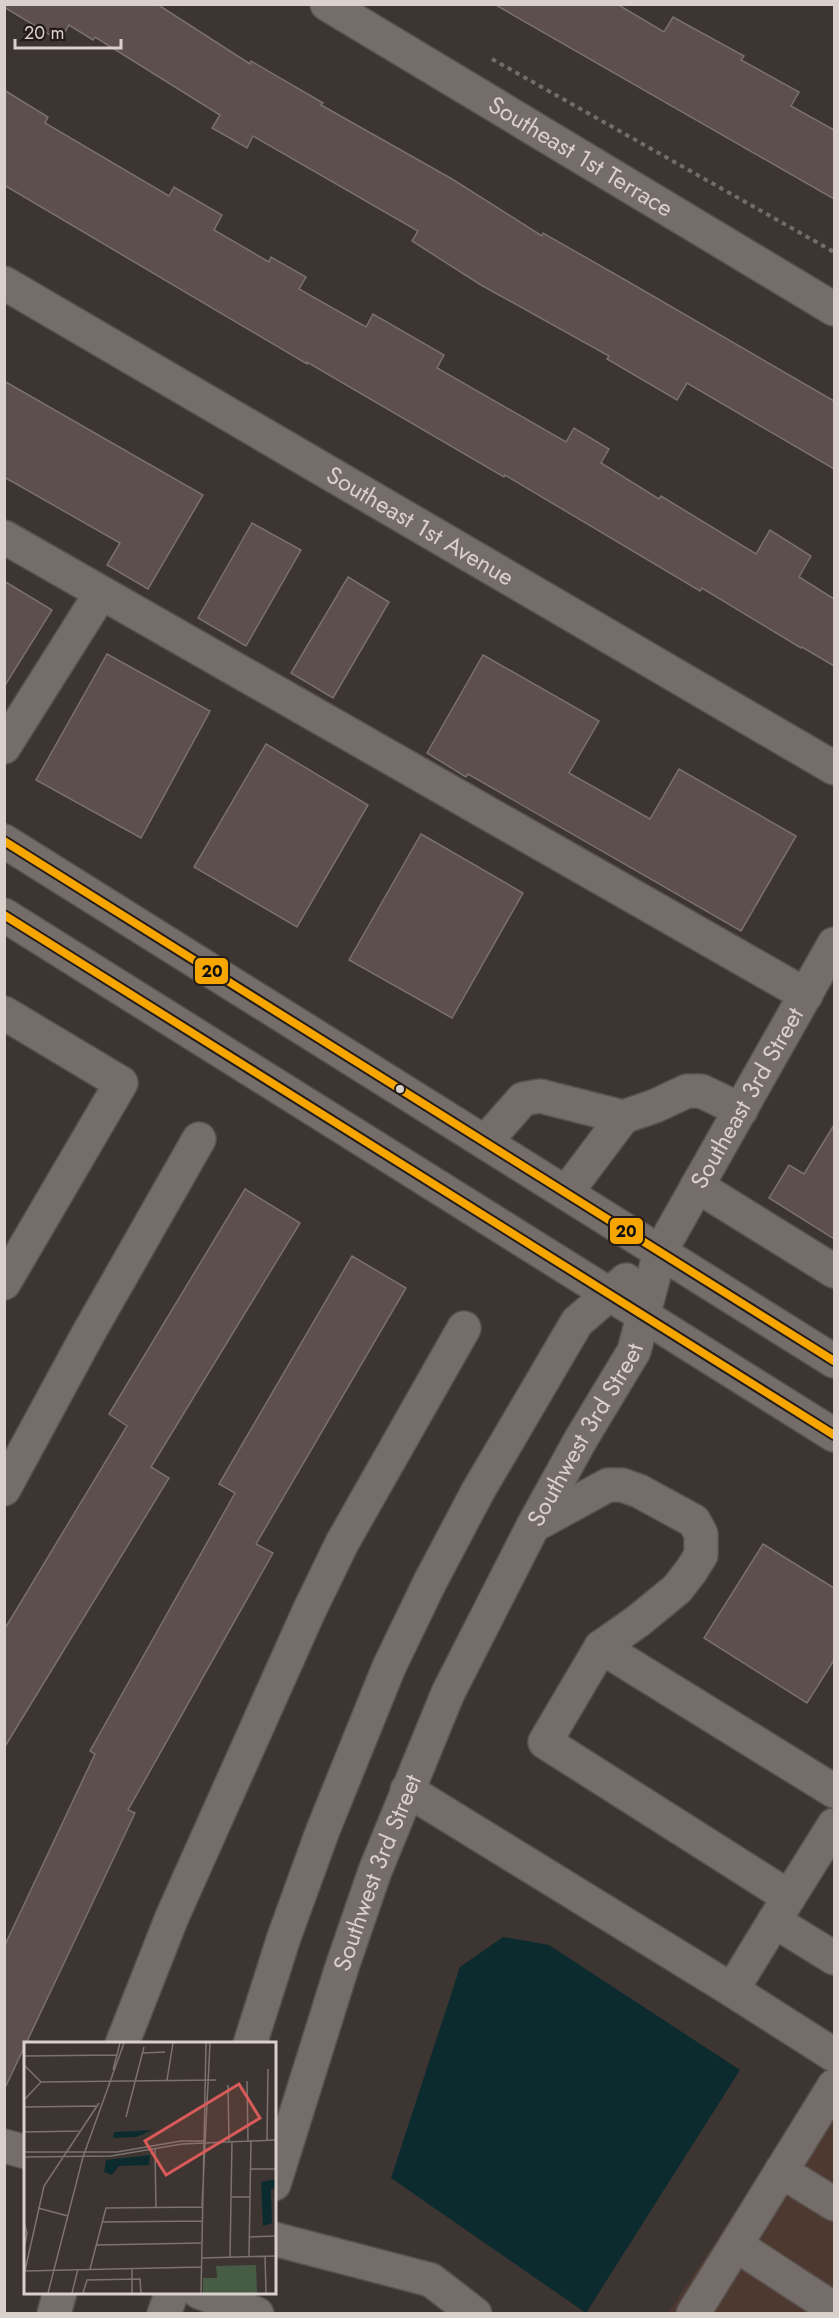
<svg xmlns="http://www.w3.org/2000/svg" width="839" height="2318" viewBox="0 0 839 2318" font-family="Jost,sans-serif">
<style>
.built{fill:#4e3930}
.water{fill:#0c2b2f}
.building{fill:#5c4f4e;stroke:#79716f;stroke-width:1.5}
.lines{fill:none;stroke-linecap:round;stroke-linejoin:round}
.minor-casing{stroke:#58514c;stroke-width:36}
.path{stroke:#736c69;stroke-width:4;stroke-dasharray:4.5 4.5;stroke-linecap:butt}
.minor{stroke:#746d6a;stroke-width:33}
.bus-1-casing{stroke:#241c19;stroke-width:12}
.bus-1{stroke:#f7a600;stroke-width:8}
.bus-dot{fill:#dbd1cc;stroke:#241c19;stroke-width:2}
.labels{text-anchor:middle;stroke-width:4.5;stroke-linejoin:round;paint-order:stroke}
.street-label{font-size:24px;fill:#dbd1cc;stroke:#241c19}
.inset-road{fill:none;stroke:#7c736f;stroke-width:1.5}
.view{fill:#d85b59;fill-opacity:0.15;stroke:#d85b59;stroke-width:3}
.inset-edge{fill:none;stroke:#dbd1cc;stroke-width:3}
.line-badge{stroke:#241c19;stroke-width:2}
.pale-badge-label{font-size:16px;text-anchor:middle;font-weight:bold;fill:#111}
</style>
<rect width="100%" height="100%" fill="#3d3531"/>
<!-- built -->
<polygon class="built" points="834,2064 834,2313 668,2313"/>
<!-- water -->
<polygon class="water" points="503,1937 549,1945 740,2070 586,2313 391,2178 460,1967"/>
<!-- building -->
<g class="building">
<polygon points="4,4 157,4 250,64 251,61 323,103 321,105 452,179 542,236 543,233 627,281 834,401 834,469 687,383 677,400 607,359 609,356 481,285 412,241 418,231 253,136 247,148 212,128 220,115 95,37 93,40 69,25 60,41 4,7"/>
<polygon points="494,4 617,4 664,32 673,17 744,56 741,60 799,92 791,106 834,130 834,199"/>
<polygon points="4,90 48,117 45,123 169,196 174,187 222,215 214,230 269,262 271,257 306,277 299,289 366,327 373,314 444,355 437,368 566,442 574,428 609,449 601,463 659,499 661,496 756,554 770,530 811,556 799,577 834,599 834,666 802,647 801,648 702,588 700,591 505,475 504,477 307,362 307,364 4,185"/>
<polygon points="4,381 203,495 148,589 107,565 120,543 4,477"/>
<polygon points="252,523 301,550 246,646 198,618"/>
<polygon points="348,577 389,602 333,698 291,673"/>
<polygon points="4,581 52,610 4,687"/>
<polygon points="107,654 210,711 141,838 36,780"/>
<polygon points="483,655 599,721 569,773 650,819 679,769 796,836 741,931 468,774 466,777 427,753"/>
<polygon points="266,744 368,805 297,927 194,867"/>
<polygon points="421,834 523,893 452,1018 349,960"/>
<polygon points="834,1125 834,1239 769,1198 789,1165 804,1174"/>
<polygon points="245,1189 300,1223 151,1467 169,1478 4,1748 4,1630 127,1426 109,1414"/>
<polygon points="352,1256 406,1288 256,1544 273,1553 128,1810 135,1813 4,2090 4,1947 95,1754 90,1751 235,1493 219,1484"/>
<polygon points="763,1544 834,1588 834,1660 807,1703 704,1638"/>
</g>
<g class="lines">
<defs>
<g id="minor">
<path id="s1" d="M327,4L834,309"/>
<path id="s2" d="M4,283L834,768"/>
<polyline points="4,537 806,995"/>
<polyline points="4,747 101,593"/>
<polyline points="4,841 834,1361"/>
<polyline points="4,915 834,1435"/>
<polyline points="4,1013 121,1083 4,1283"/>
<polyline points="485,1142 523,1099 540,1096 623,1117 655,1106 687,1091 701,1091 741,1110"/>
<polyline points="697,1186 834,1271"/>
<polyline points="566,1193 623,1117"/>
<polyline points="4,1489 88,1334 199,1139"/>
<polyline points="533,1526 608,1485 622,1485 639,1491 694,1521 701,1534 701,1555 691,1571 677,1589 638,1621 601,1647 545,1742 789,1897 834,1825"/>
<polyline points="601,1647 834,1791"/>
<polyline points="407,1790 732,1990 789,1897"/>
<polyline points="774,1921 834,1958"/>
<polyline points="732,1990 834,2055"/>
<polyline points="122,2044 172,1917 309,1611 342,1543 464,1328"/>
<polyline points="250,2044 284,1937 323,1830 389,1667 430,1582 478,1491 577,1322 626,1280"/>
<polyline points="4,2146 26,2152"/>
<polyline points="781,2171 834,2204"/>
<path id="s3" d="M274,2184L342,1967L375,1871L448,1693L533,1526L581,1439L634,1351L660,1252L834,944"/>
<polyline points="274,2239 431,2280 475,2314"/>
<polyline points="736,2245 834,2309"/>
<polyline points="199,2292 257,2314"/>
<polyline points="54,2314 60,2292"/>
<polyline points="164,2314 172,2292"/>
<polyline points="693,2314 834,2086"/>
</g>
</defs>
<!-- minor casing -->
<use href="#minor" class="minor-casing"/>
<!-- path -->
<polyline class="path" points="492,59 834,252"/>
<!-- minor -->
<use href="#minor" class="minor"/>
<defs>
<g id="bus-1">
<polyline points="4,841 834,1361"/>
<polyline points="4,915 834,1435"/>
</g>
</defs>
<!-- bus-1 casing -->
<use href="#bus-1" class="bus-1-casing"/>
<!-- bus-1 -->
<use href="#bus-1" class="bus-1"/>
</g>
<!-- markers -->
<circle class="bus-dot" cx="400" cy="1089" r="5"/>
<g class="labels">
<!-- street labels -->
<g class="street-label">
<text dy="8" stroke="none"><textPath href="#s1" startOffset="296">Southeast 1st Terrace</textPath></text>
<text dy="8" stroke="none"><textPath href="#s2" startOffset="482">Southeast 1st Avenue</textPath></text>
<text dy="8" stroke="none"><textPath href="#s3" startOffset="1190">Southeast 3rd Street</textPath></text>
<text dy="8" stroke="none"><textPath href="#s3" startOffset="814">Southwest 3rd Street</textPath></text>
<text dy="8" stroke="none"><textPath href="#s3" startOffset="328">Southwest 3rd Street</textPath></text>
</g>
</g>
<!-- overview -->
<g transform="translate(24 2042)">
<rect width="252" height="252" fill="#3d3531"/>
<path d="M232,223L233,251H179V236H193L192,224Z" fill="#475c45"/>
<path d="M129,88L112,95L89,96L90,90ZM126,113L125,123L95,124L88,133L80,130L82,118ZM252,137V145L247,148L248,181L239,184L237,140Z" fill="#0c2b2f"/>
<path class="inset-road" d="M119,11L141,10M0,14L93,13M0,23L17,40M89,28L96,1M143,38L149,1M223,39L224,99M17,40L192,38M204,43L205,99M0,58L17,40M0,65L72,64M102,75L120,5M0,90L57,89M243,98L244,27M131,107L132,166M0,110H93L157,99H180M0,115L87,114L158,102L252,98M227,127H252M207,155H226M178,164L186,1M14,166L44,174M78,180L178,179M0,181L3,191L0,207M226,195L252,194M72,203L177,201M225,214L227,98M241,214L242,251M206,215L208,99M177,216L252,214M108,226V251M66,227L82,166L178,165M1,229L177,225M0,233L20,144L75,61M24,251L59,115L100,1M48,251L54,227M59,251L63,238L116,237L117,251M177,251L182,1"/>
<path class="view" d="M215,42L236,76L142,133L121,99Z"/>
<rect width="252" height="252" class="inset-edge"/>
</g>
<g class="line-badge">
<rect x="194" y="957" width="35" height="28" rx="6" fill="#f7a600"/>
<rect x="609" y="1217" width="35" height="28" rx="6" fill="#f7a600"/>
</g>
<g class="pale-badge-label">
<text x="212" y="977">20</text>
<text x="626" y="1237">20</text>
</g>
<!-- border -->
<rect width="839" height="2318" fill="none" stroke="#dbd1cc" stroke-width="12"/>
<!-- scale -->
<path d="M15 39v9h106v-9" fill="none" stroke="#dbd1cc" stroke-width="3"/>
<text x="24" y="39" font-size="18" fill="#dbd1cc" stroke="#241c19" stroke-width="4.5" paint-order="stroke">20 m</text>
</svg>
